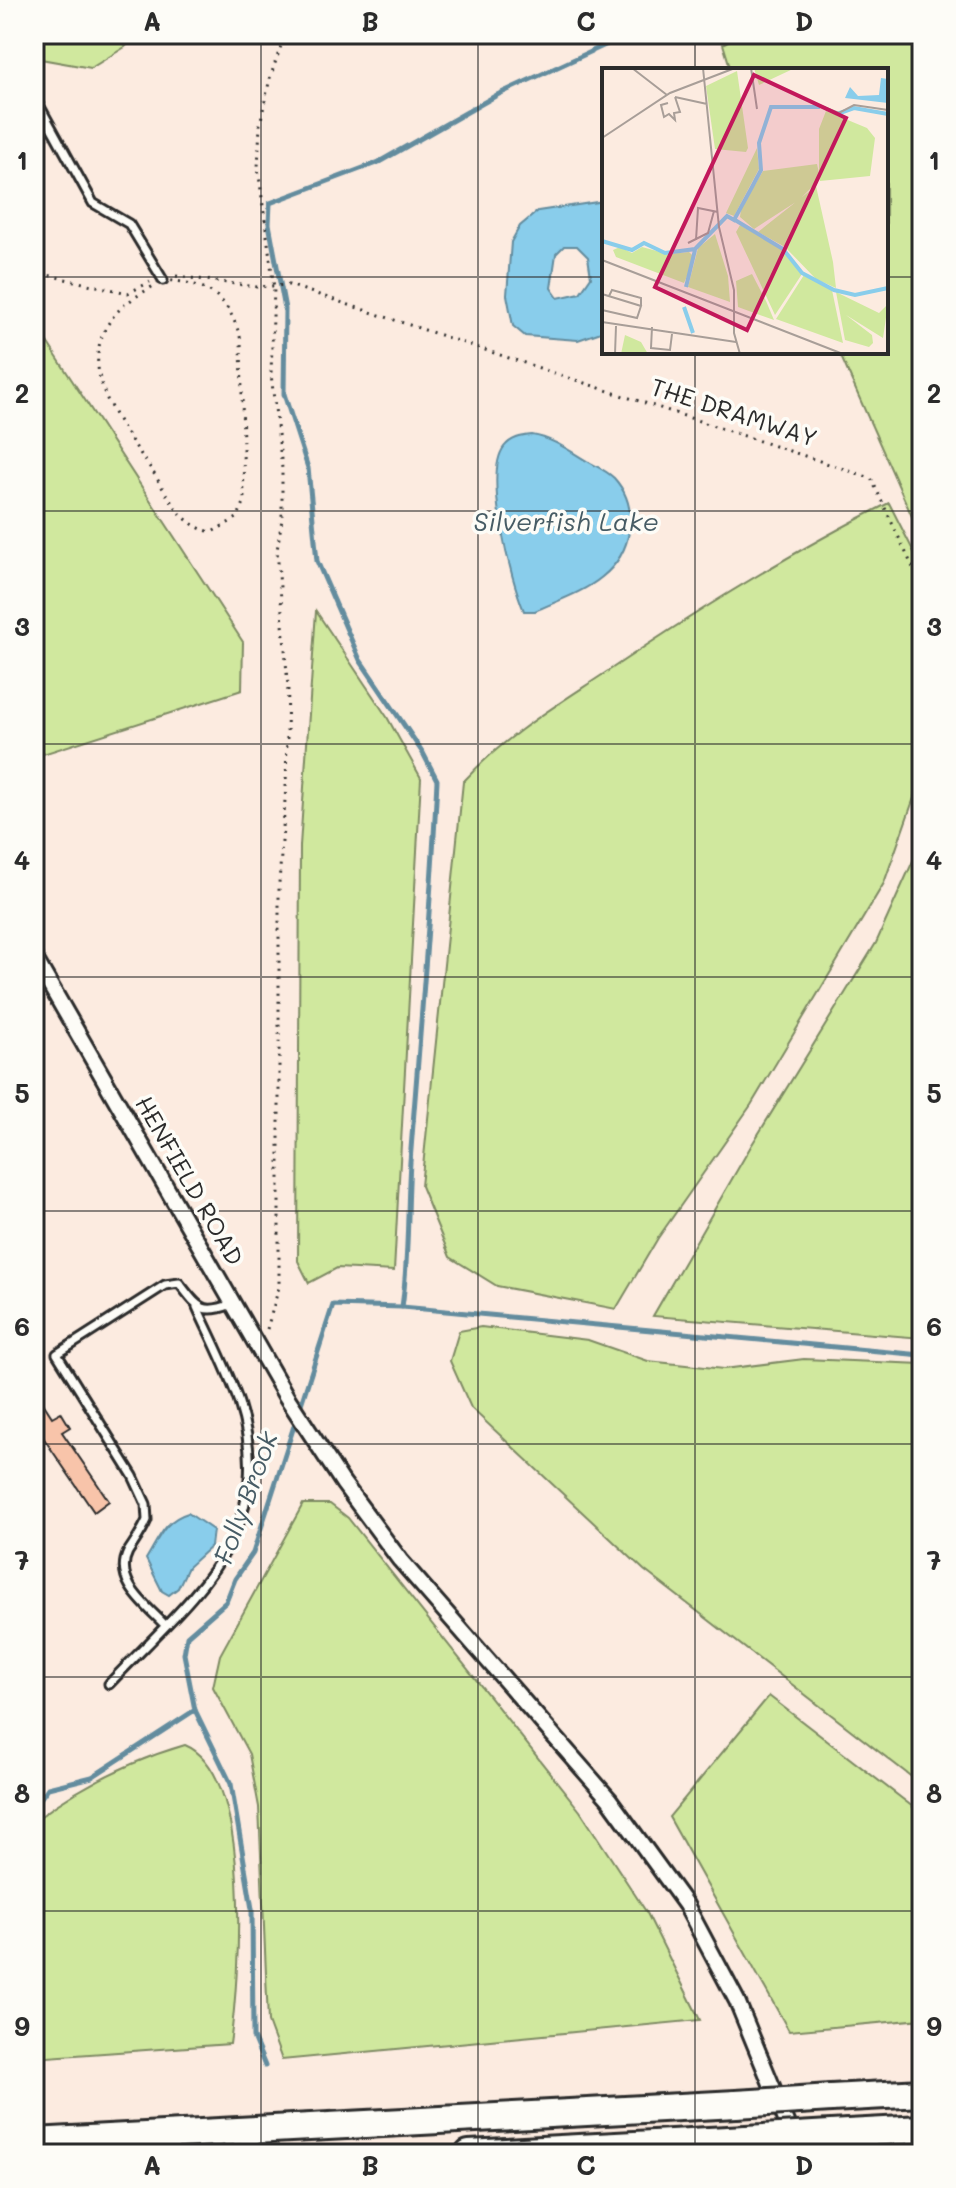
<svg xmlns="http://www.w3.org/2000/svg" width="956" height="2188" viewBox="0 0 956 2188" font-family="Mali,sans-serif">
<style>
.green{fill:#d0e89e;stroke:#7e8a64;stroke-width:2}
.water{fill:#89cdeb;stroke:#638c9e;stroke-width:2;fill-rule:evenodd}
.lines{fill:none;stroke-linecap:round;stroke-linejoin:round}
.stream{stroke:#638c9e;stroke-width:5}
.building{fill:#f8c4aa;stroke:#2b2b2b;stroke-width:2}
.lane-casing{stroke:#2b2b2b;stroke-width:13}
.street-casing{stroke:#2b2b2b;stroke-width:20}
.highway-casing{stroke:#2b2b2b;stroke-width:32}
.path{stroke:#2b2b2b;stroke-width:3;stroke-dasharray:2 6;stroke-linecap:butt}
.lane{stroke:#fdfcf7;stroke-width:7}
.street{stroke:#fdfcf7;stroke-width:14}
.highway{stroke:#fdfcf7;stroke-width:26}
.highway-bridge-casing{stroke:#2b2b2b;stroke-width:32;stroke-linecap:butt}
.highway-bridge{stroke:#fdfcf7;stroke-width:26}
.grid{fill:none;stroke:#2b2b2b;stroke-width:2;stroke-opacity:0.55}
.labels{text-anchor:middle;stroke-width:7;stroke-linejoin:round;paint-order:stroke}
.street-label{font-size:24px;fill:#2b2b2b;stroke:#fdfcf7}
.water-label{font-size:26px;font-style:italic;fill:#475c65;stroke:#fdfcf7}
.inset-river{fill:none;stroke:#89cdeb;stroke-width:4}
.inset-road{fill:none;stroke:#a89e98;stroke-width:2}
.view{fill:#c2185b;fill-opacity:0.15;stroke:#c2185b;stroke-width:4}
.inset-edge{fill:none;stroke:#2b2b2b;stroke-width:4}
.neatline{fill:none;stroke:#2b2b2b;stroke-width:3}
.grid-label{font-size:26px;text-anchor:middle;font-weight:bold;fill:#2b2b2b}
</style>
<rect width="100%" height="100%" fill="#fcebe0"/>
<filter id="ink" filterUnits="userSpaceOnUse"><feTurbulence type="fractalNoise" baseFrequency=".0125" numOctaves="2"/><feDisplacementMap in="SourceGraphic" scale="16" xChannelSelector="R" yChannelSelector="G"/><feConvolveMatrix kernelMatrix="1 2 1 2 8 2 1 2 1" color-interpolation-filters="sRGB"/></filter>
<g filter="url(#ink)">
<!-- green -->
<g class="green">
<polygon points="34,34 137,34 125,47 91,68 41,59 34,45"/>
<polygon points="740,34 922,37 922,539 839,352 886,352 886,70 731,70 723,44"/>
<polygon points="34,322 243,642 242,690 34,757"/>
<path d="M889,503L922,568V775L884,883L751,1105L658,1238L616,1309L497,1286L450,1257L421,1186L463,782C504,737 552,708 602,675C695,612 789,553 889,503Z"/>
<polygon points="316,611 387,717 421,778 394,1271 337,1268 309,1283 298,1261 300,846"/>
<polygon points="922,841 922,1338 653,1316 751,1146 876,943"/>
<polygon points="481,1327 588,1340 648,1361 724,1369 804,1359 922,1364 922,1785 644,1570 471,1408 450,1361 459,1331"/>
<polygon points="303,1504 330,1504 348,1518 580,1811 647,1913 700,2020 282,2060 268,2022 259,1807 249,1754 213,1687 220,1655"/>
<polygon points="769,1696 922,1814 922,2019 789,2031 669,1817"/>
<path d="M185,1745C255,1774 239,1981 230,2044L34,2058V1821C79,1787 130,1761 185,1745Z"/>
</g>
<!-- water -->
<g class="water">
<path d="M604,201V331L578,340L525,336L513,326L507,295L511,242L520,226L538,211ZM564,246H577L588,257L591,277L580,293L558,298L551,288L556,254Z"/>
<path d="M532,435C552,438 570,451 587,461C596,466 607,471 614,478C641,508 632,553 602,577C584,592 557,601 535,611H524C511,580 483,475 504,447C511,438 521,436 532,435Z"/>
<path d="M188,1513L213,1530L211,1546L188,1567L178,1588L169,1595L162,1591L146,1559C158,1540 164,1520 188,1513Z"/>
</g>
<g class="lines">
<!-- stream -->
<g class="stream">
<polyline points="402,1307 922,1355"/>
<polyline points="195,1710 231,1784 252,1909 253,2037 265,2066"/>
<path d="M34,1807L48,1788L92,1777L195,1710L184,1654L187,1636L226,1602L235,1579L253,1553L333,1305L402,1307C409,1258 407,1210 410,1162C420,1034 431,907 437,780L423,753L360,660L317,561L308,468L284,394L285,309L269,224L270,203L379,162L497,95L629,34"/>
</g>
</g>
<!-- building -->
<polygon class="building" points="34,1389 52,1417 61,1412 70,1427 62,1432 109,1501 94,1512 34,1424"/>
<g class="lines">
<defs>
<g id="lane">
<polyline points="34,96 93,203 129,224 163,280"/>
<path d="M165,1625C147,1606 113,1581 128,1552C135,1541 142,1532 147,1520L146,1504L133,1476L57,1354L165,1285L179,1283C198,1307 201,1316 232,1304"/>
<path d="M109,1684C189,1599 281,1534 239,1403C228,1370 211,1338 197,1307"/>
</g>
<polyline id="street" points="34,957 286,1396 343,1483 400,1560 609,1799 686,1905 737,2001 800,2154"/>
<g id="highway">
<polyline points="831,2098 922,2093"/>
<polyline points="848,2133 922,2129"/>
<polyline points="34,2142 736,2104"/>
<polyline points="469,2154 746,2139"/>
</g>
</defs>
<!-- lane casing -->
<use href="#lane" class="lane-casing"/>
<!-- street casing -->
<use href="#street" class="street-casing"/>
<!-- highway casing -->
<use href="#highway" class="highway-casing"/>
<!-- path -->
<g class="path">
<polyline points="34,272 128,293 150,282"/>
<polyline points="176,276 257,287 289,285 871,478 922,587"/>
<path d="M163,280C209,283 228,295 241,340L244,503L237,518L212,532C180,526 168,495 151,469C123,427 75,373 110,321C122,302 145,292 163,280Z"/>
<polyline points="34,293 41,292"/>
<polyline points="267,1329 279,1287 279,883 286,786 288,686 277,550 282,519 282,468 271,374 274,288 258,168 260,124 270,78 285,34"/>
</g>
<!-- lane -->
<use href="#lane" class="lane"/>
<!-- street -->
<use href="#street" class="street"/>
<!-- highway -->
<use href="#highway" class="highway"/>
<defs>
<g id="highway-bridge">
<polyline points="736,2104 831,2098"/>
<polyline points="746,2139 848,2133"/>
</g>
</defs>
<!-- highway-bridge casing -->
<use href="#highway-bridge" class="highway-bridge-casing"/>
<!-- highway-bridge -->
<use href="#highway-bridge" class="highway-bridge"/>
</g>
</g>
<!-- grid -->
<path class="grid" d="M261,34V2154M478,34V2154M695,34V70M34,277H604M886,277H922M695,352V2154M34,511H922M34,744H922M34,977H922M34,1211H922M34,1444H922M34,1677H922M34,1911H922"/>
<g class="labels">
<!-- street labels -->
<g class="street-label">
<text transform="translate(734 413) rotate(18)" y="8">THE DRAMWAY</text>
<text transform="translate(189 1181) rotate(60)" y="8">HENFIELD ROAD</text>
</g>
<!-- water labels -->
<g class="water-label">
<text x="566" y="531">Silverfish Lake</text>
<text transform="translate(246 1498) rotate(-70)" y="9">Folly Brook</text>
</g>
</g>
<!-- overview -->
<g transform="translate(602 68)">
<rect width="286" height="286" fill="#fcebe0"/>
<path d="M152,0H193L157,17ZM135,3L146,80L144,84L113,81L104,18ZM224,43L265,60L273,70L268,108L218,113L216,106V113L197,132L152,161L138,149L139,141L161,103L215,96L217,105V61ZM155,80L157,101L132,148L124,145ZM214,118L231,194L234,220L214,211L183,179L156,164ZM138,157L180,181L200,206L173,247L134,164ZM113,166L126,208L128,234L86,219L96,180ZM18,179L30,185L40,179L66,186L87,184L93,190L82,215L14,189L11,182ZM150,206L164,233L172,252L136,239L134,213ZM202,207L230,222L241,275L174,251ZM234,224L277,245L286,236L281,270L244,247L270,267L271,275L267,279L243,272ZM23,267L39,274L46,286H19Z" fill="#d0e89e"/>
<path d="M279,10L286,11V35L243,30L248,19L256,28L277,27Z" fill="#89cdeb"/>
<path class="inset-river" d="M235,46L252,40L286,46M133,152L181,181L200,205L232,222L253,227L286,220M0,173L30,182L42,175L63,185L93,181L125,148L132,152L150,119L159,102L157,75L169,39H218M84,219L93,182M82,239L91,265"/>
<path class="inset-road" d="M30,0L65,27M101,0L117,159L132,222V265L138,286M149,0L155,41M73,29L105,36M66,35L59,37L62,49L67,46L73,52L72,45L78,44L73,29M214,36L237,45L252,37L286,42M0,70L68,25L133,0M94,172L96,140L116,144M86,175L106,165L112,143M0,192L241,286M0,226L39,238L35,250L0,242M7,228L10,222L39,230V238M0,254L134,274M50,259L49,280L68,282L70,266M13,286L14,258"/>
<path class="view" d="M152,7L244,50L145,262L53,219Z"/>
<rect width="286" height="286" class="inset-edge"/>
</g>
<!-- margin -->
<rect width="956" height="2188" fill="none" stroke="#fdfcf7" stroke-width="88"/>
<rect x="44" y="44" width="868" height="2100" class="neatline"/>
<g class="grid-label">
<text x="152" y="31">A</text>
<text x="370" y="31">B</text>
<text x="586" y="31">C</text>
<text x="804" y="31">D</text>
<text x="22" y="170">1</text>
<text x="934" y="170">1</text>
<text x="22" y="403">2</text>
<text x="934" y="403">2</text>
<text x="22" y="636">3</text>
<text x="934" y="636">3</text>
<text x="22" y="870">4</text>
<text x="934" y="870">4</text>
<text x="22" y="1103">5</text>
<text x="934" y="1103">5</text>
<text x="22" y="1336">6</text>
<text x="934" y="1336">6</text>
<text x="22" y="1570">7</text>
<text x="934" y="1570">7</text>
<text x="22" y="1803">8</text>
<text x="934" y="1803">8</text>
<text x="22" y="2036">9</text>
<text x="934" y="2036">9</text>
<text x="152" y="2175">A</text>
<text x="370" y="2175">B</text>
<text x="586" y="2175">C</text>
<text x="804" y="2175">D</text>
</g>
</svg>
